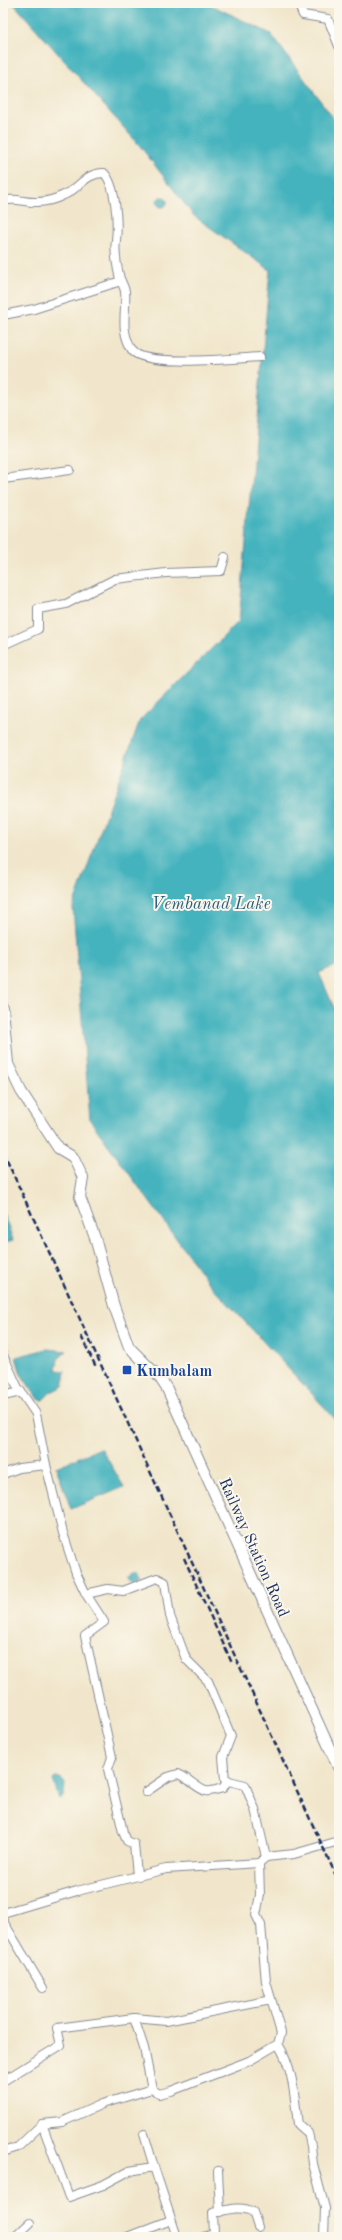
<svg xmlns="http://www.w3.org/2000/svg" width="342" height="2240" viewBox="0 0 342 2240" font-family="'Old Standard TT',serif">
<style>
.water{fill:#44b3be;stroke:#30718e}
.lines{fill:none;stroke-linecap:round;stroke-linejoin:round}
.minor-casing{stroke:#868a94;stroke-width:10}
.tertiary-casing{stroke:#868a94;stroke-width:12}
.minor{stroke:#fff;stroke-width:8}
.tertiary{stroke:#fff;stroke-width:10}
.rail{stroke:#1b2f5e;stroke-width:2.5;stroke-dasharray:6 3;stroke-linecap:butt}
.transit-dot{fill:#1a4fb4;stroke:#fbf7ec;stroke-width:1.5}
.labels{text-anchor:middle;stroke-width:4;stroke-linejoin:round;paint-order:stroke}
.transit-label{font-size:16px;font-weight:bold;fill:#164399;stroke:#fbf7ec;text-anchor:start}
.street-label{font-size:16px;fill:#1b2f5e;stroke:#fbf7ec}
.water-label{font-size:17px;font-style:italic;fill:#295d80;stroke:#fbf7ec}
</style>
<rect width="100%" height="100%" fill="#fbf7ec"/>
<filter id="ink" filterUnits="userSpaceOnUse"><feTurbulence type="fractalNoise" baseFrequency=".025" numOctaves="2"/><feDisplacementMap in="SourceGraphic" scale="8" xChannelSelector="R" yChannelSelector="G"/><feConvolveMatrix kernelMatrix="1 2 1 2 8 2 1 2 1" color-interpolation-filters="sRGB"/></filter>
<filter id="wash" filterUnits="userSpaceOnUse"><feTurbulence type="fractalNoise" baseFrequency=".012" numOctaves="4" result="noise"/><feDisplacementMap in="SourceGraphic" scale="16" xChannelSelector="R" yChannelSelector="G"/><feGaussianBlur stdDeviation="0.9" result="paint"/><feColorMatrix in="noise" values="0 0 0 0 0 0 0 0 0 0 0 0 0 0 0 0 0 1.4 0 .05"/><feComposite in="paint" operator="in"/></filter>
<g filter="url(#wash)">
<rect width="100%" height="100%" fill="#f1e6cb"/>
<!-- water -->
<g class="water">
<polygon points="13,3 207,3 271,34 339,126 339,964 319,973 339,1019 339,1423 208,1282 90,1120 73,907 140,720 239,621 270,270 194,216 140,146"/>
<circle cx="162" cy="202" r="5"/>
<polygon points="3,1213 13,1240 3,1243"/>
<polygon points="47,1349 67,1351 58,1359 56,1370 65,1371 63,1386 51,1392 43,1400 38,1399 21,1374 16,1357"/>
<polygon points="101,1448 124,1487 71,1509 56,1467"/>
<polygon points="134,1573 139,1574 142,1580 134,1585 128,1578"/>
<polygon points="57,1777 62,1779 65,1784 64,1795 59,1799 53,1780"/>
</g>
</g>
<g filter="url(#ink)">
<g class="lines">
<defs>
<g id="minor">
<polyline points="298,3 303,15 328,19 339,46"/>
<path d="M3,201C16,197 25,203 37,202C46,202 56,199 64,195C80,188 85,173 104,173C116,185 118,223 116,240C114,253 117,267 120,279C122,283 124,287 125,291C127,312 119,329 132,350C143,368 238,358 260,357"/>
<polyline points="3,315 34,309 121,281"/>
<polyline points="3,479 70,470"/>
<polyline points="3,645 38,629 38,609 66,604 115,579 166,573 221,571 225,557"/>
<polyline points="3,1355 17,1386 36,1414 46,1465 63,1533 76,1573 86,1594 108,1589 123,1591 157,1578 165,1582 170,1616 186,1659 208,1681 231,1736 223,1757 225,1780 245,1785 255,1809 266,1857"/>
<polyline points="3,1396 21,1392"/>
<polyline points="3,1474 19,1468 46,1465"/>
<polyline points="86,1594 104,1622 85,1636 112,1757 108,1769 123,1832 127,1841 134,1844 137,1875"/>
<path d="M146,1792L168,1777L178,1774C187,1777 199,1790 206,1791C211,1792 218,1789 223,1788L228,1780"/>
<polyline points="3,1913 77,1891 166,1869 259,1863 266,1857 294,1854 339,1841"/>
<polyline points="3,1921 43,1988"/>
<polyline points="134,2018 144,2048 152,2089"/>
<path d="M278,2044C294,2069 294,2096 298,2124L308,2133L311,2146L313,2164L325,2208L324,2237"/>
<polyline points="3,2081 61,2045 57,2028 134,2018 166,2021 271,2000"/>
<polyline points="42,2124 69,2197 103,2185 129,2171 154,2167 177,2237"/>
<polyline points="144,2134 154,2167"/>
<polyline points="3,2152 18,2147 42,2124 62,2122 102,2104 152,2089 159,2094 171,2091 249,2061 278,2044 281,2033 266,1982 261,1925 256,1915 260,1895 259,1863"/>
<polyline points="218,2171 220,2212"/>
<polyline points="15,2237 30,2223"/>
<polyline points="127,2237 171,2220"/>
<path d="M203,2237L214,2234L213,2213C227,2210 241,2205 253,2212L258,2227"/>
</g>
<polyline id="tertiary" points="3,1008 8,1064 21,1091 58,1148 73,1157 83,1178 80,1197 95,1238 114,1306 129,1347 160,1378 167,1389 339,1769"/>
</defs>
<!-- minor casing -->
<use href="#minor" class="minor-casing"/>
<!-- tertiary casing -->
<use href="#tertiary" class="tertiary-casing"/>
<!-- minor -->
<use href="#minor" class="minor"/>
<!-- tertiary -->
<use href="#tertiary" class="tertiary"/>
<!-- rail -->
<g class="rail">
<polyline points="3,1152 339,1882"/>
<polyline points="81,1336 96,1367"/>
<polyline points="184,1558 232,1663"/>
</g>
</g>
</g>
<!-- markers -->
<rect class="transit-dot" x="122" y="1365" width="10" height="10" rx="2"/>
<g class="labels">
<!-- transit labels -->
<g class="transit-label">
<text x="136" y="1376">Kumbalam</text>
</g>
<!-- street labels -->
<g class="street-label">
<text transform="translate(255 1547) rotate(66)" y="6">Railway Station Road</text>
</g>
<!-- water labels -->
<g class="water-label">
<text x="211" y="909">Vembanad Lake</text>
</g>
</g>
<!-- margin -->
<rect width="342" height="2240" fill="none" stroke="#fbf7ec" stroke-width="16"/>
</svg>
